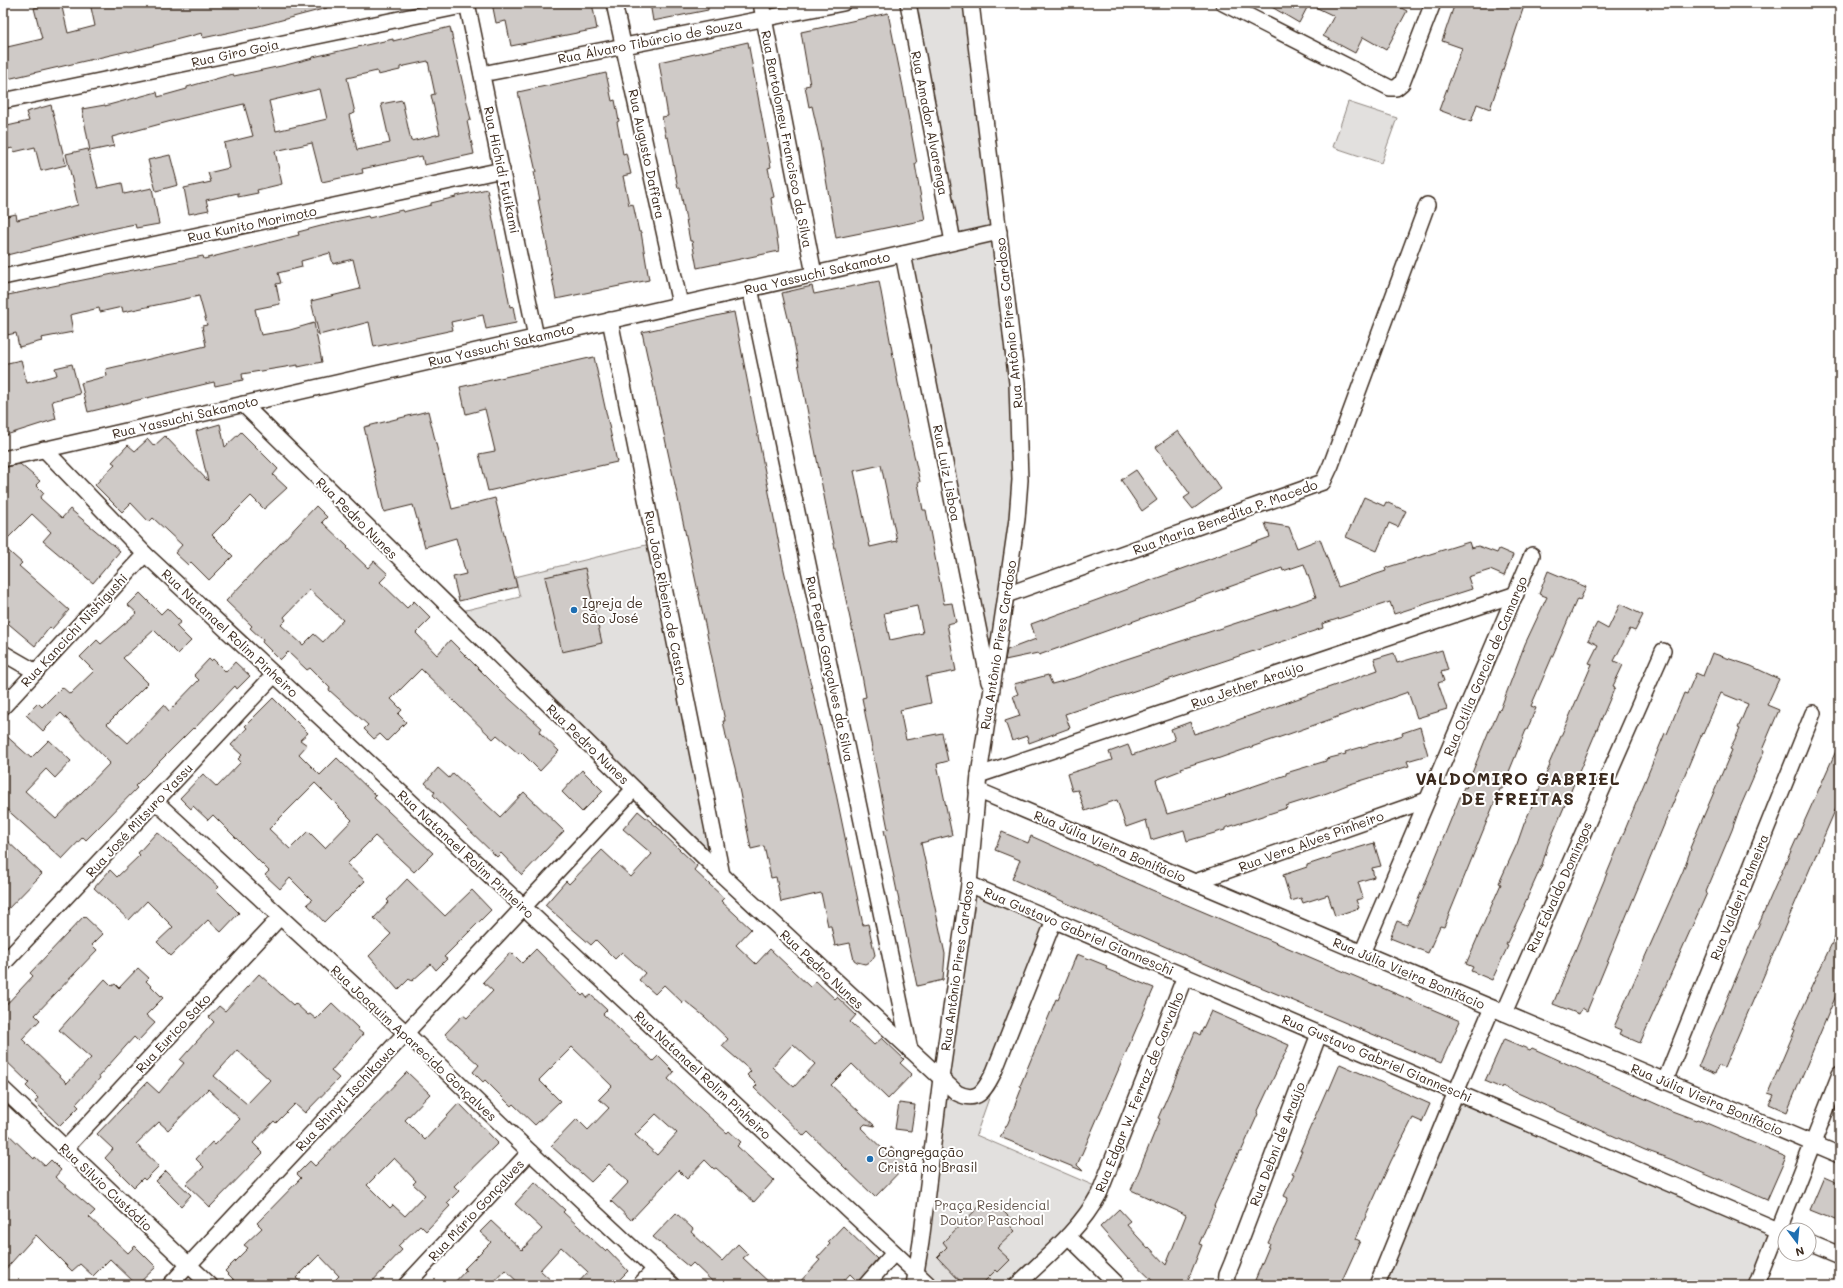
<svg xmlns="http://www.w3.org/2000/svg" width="1843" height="1288" viewBox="0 0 1843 1288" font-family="Mali,sans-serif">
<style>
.green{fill:#e2e0de;stroke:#8e857e}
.building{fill:#cfcac7;stroke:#3b2a1e;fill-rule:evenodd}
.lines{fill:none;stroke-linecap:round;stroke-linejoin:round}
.minor-casing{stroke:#3b2a1e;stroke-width:18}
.minor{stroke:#fff;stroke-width:15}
.poi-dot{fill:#1f6fb2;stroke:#fff;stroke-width:1.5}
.labels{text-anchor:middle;stroke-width:4;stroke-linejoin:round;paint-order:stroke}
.street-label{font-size:13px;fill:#3b2a1e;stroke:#fff}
.poi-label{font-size:13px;fill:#3b2a1e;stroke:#fff;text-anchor:start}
.park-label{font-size:13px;fill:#65584e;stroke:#fff}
.district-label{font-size:17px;font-weight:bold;letter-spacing:1px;fill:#3b2a1e;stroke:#fff}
</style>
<rect width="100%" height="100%" fill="#fff"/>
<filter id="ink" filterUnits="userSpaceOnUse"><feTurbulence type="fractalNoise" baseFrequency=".025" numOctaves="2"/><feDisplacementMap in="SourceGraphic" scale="8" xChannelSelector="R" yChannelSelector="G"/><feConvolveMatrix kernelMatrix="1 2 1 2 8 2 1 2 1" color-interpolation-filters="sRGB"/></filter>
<g filter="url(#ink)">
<!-- green -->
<g class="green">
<polygon points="907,3 970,3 1020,466 988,675 903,254 953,242"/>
<polygon points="1348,102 1397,118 1381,163 1333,147"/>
<polygon points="650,544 715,861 462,611 520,597 515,577"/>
<polygon points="972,889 1051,922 976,1135 1097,1187 1069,1226 1011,1285 934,1285 919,1270"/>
<polygon points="1456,1092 1778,1230 1757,1285 1377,1285"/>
</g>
<!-- building -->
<g class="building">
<polygon points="56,3 61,3 68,33 95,26 90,3 327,3 327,8 259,26 203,38 202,33 129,52 128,51 3,80 3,48 42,39 34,8"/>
<polygon points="492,3 592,3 597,29 511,46 506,21 496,23"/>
<polygon points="650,3 708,3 708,10 653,21"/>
<polygon points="1265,3 1392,3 1407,11 1386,50 1363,37 1355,53 1323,36 1334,16 1309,4 1299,23"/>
<polygon points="1455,3 1525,3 1490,109 1477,104 1471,122 1439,110 1462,48 1442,41"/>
<polygon points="888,13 903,87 917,164 915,164 925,220 836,238 819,137 812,106 809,107 805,86 810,85 801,32"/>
<path d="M450,27L471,120L467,121L474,154L424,165L422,156L362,169L363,173L322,182L312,143L275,151L282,184L257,190L258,193L238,197V193L206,200L209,210L189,214L184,188L211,182L208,173L229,168L224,143L253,136L244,104L179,119L112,137L114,146L90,151L82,109L105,105V106L157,92L158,97L187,89V87L233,74L234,76L286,65L313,58V57L393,39V41ZM428,61L435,94L431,95L440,134L411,141L402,100L381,104L390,143L357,150L349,115L355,113L347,78L377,71L378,75L400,70V67ZM320,89L327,119L276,131L269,101Z"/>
<polygon points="748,42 771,167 768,168 774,197 771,198 779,251 697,268 692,241 690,241 680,188 678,188 668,137 666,138 662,117 668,116 659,62"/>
<polygon points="606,73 612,101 615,100 619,121 617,122 623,154 626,153 631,174 623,176 629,205 633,204 639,232 641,232 649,280 556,299 547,250 548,250 538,200 540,200 534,172 536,172 518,92"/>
<polygon points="51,105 66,165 41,171 35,147 14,152 13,148 3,150 3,127 29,121 26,112"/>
<polygon points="88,149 98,188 122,183 124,194 152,188 159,224 136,228 135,224 115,228 3,256 3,217 16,214 17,220 78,205 66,154"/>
<polygon points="170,155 178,185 156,191 148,160"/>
<polygon points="487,189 510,307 513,306 516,323 486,329 483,315 451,322 453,330 374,347 369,322 319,335 311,301 360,289 353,259 333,264 330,253 301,261 302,267 278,273 281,283 276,284 280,304 255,309 261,335 290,330 314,323 322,362 298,367 298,365 242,374 243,380 215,386 214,382 88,412 81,383 107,376 106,369 206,346 202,326 207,325 199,296 123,312 122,307 100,312 99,308 70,315 73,332 41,338 42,341 19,347 16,333 3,336 3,296 203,256 204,259 299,235 298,232 321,226 368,216 369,218 402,210 403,212 431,205 431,203 456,197 456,196"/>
<path d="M879,281L898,383L920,482L918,483L923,510H926L944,604L952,603L956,622L947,624L956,671L926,677L931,703L900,710L906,740L942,733L948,761L937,764L952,835L921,843L945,954L943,980L917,986L884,830L888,829L862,698L866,697L861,670L827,511L790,321L789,322L782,293L812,286L814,294ZM881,465L897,541L870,547L854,471ZM917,606L923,633L890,640L884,613Z"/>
<polygon points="734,312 784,570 832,774 863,925 868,924 875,955 871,961 865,964 857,962 854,960 850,943 835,946 831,926 828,926 821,893 781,902 776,877 771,878 764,846 751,849 735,768 728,741 727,741 723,721 725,721 702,610 642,332"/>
<polygon points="594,357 617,462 488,491 479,454 495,451 485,409 466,414 460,387"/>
<polygon points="21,360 27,383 57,375 55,368 72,364 80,394 52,401 56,419 3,436 3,364"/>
<polygon points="428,411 452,509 495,498 517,587 459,601 453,577 466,574 456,538 425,547 413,505 384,512 364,427"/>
<polygon points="220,424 225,447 241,432 278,469 273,475 287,488 264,509 251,496 212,535 233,556 209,580 191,562 188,565 175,553 182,545 153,518 149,522 131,503 122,512 95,485 115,464 112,462 128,445 135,451 148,439 154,446 165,436 208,481 196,431"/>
<polygon points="1178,431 1221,489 1193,509 1184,498 1190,494 1156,447"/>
<polygon points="20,464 40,481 36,485 44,493 40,498 62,518 70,509 120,551 93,583 43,541 51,532 32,514 3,543 3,468"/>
<polygon points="1136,470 1157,500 1142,511 1121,480"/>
<polygon points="1364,497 1384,506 1386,502 1406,511 1398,527 1389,523 1377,551 1346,537"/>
<path d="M316,506L327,517L322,522L348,547L347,548L368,568L374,561L388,574L380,582L407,608L414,601L431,618L416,633L437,655L450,640L502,692L542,728L539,732L559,751L540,771L521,752L519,754L497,735L493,739L421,669L391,699L402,710L398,714L406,722L387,741L380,734L374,739L364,729L368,725L329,690L330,688L310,668L307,670L288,652L280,660L262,642L263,640L250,628L252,626L226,601ZM310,590L343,620L323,642L314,634L303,645L281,625L286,620L284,617Z"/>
<polygon points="1265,523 1289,527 1297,548 1320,539 1338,587 1386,571 1385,568 1469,542 1471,548 1478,546 1497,553 1499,549 1513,555 1504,576 1490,570 1468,577 1472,589 1394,614 1390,602 1322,624 1323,628 1065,714 1070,728 1029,743 1027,736 1012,741 1005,721 1020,716 1013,696 1018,694 1014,684 1048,675 1052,684 1082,676 1102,667 1316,597 1304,564 1283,571 1282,568 1039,655 1038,653 1005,660 1007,650 1036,639 1031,624 1270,537"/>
<polygon points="3,546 22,563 19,566 69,610 52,629 50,627 35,646 3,619"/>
<polygon points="585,568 602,643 562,652 545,577"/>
<polygon points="1548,571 1586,587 1580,600 1577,599 1531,706 1536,708 1527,730 1526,730 1502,789 1500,789 1444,927 1440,926 1428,953 1390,938 1397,921 1407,925 1424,886 1464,787 1466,788 1490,728 1491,728 1499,709 1500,710 1525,644 1547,597 1539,594"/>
<polygon points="140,593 161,614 167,608 181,622 176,626 191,641 178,654 154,630 123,658 148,683 107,724 128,743 164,705 169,711 199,680 194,675 209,659 211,661 213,659 226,672 235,662 250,676 237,689 235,686 194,729 193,728 135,786 137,788 105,821 86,840 83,837 62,859 3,806 3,733 31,758 49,740 71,761 55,778 46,769 25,791 56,819 110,763 61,713 43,731 26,715 38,703 42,707 62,687 70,694 94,671 80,657 97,640 101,644 137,613 128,605"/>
<polygon points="1620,604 1643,615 1635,631 1630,629 1614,661 1623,665 1613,686 1615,687 1548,845 1542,865 1524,905 1525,905 1506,945 1508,946 1492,980 1471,971 1473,967 1466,964 1501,884 1499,883 1517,844 1524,824 1550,765 1549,764 1592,664 1589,663 1598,645 1588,640 1597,623 1608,629"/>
<polygon points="1442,650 1448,670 1441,672 1444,681 1438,683 1447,709 1417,718 1408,692 1289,734 1214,760 1213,758 1181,768 1182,770 1156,780 1167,814 1226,797 1225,796 1286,775 1286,773 1326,761 1326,759 1346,754 1345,752 1403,735 1402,733 1420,727 1428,755 1407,761 1409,766 1347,785 1327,793 1286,806 1287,808 1225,828 1225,830 1187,841 1184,830 1151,840 1146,820 1126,827 1117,800 1085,811 1078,790 1072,791 1067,774 1112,760 1109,752 1128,745 1132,755 1175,740 1171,729 1190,722 1194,734 1232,722 1378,670 1374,659 1394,653 1397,663"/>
<polygon points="1712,653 1751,666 1779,679 1767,705 1779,710 1762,750 1764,751 1755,771 1756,771 1739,810 1732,830 1706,892 1707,893 1640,1043 1619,1034 1621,1030 1614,1027 1683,871 1691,849 1690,848 1732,750 1730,749 1740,729 1738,728 1748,704 1721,693 1703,734 1702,733 1587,1011 1582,1008 1579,1014 1553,1004 1665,733 1667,734 1684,693 1687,694 1696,673 1703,676"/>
<path d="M273,698L308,733L300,740L307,745L299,754L320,775L337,758L376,796L374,798L433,853L414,872L375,836L347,864L365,881L324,922L307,904L312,900L290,878L280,889L265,875L269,871L213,815L208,820L193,806L191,809L180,798L203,774L217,787L241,762L238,759L242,755L231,745L247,728L245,726ZM315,783L352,820L325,848L308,831L290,849L269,829Z"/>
<polygon points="1840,742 1840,799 1724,1068 1718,1066 1715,1074 1698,1067 1774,889"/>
<polygon points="438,768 449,778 453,773 500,817 524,792 564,831 522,875 501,853 497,857 433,795 435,792 425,783"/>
<polygon points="582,770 603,791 582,812 562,792"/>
<path d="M638,811L663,832L662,833L697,866L694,870L724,898L721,901L751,929L736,945L756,964L770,949L810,987L816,981L835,999L837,997L856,1015L850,1022L874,1045L882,1038L904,1059L900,1063L912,1074L888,1099L852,1064L831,1085L875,1126L865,1124L861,1128L890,1156L891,1147L908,1163L875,1197L808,1132L804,1136L754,1088L757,1085L747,1075L751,1071L722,1046L728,1039L705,1017L685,1001L683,1003L664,985L655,994L639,980L645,973L622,952L615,959L596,940L591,945L545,905L566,881L569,884L602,850L631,877L652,854L623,829ZM793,1044L815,1064L794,1087L772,1067Z"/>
<polygon points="157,832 219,887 216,890 239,913 221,932 208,920 171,956 157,942 173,927 147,901 129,920 94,888 110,870 117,877 140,855 138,853"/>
<polygon points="1002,832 1028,843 1031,836 1152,890 1460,1021 1441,1063 1175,951 1012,879 1020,860 995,850"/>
<polygon points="3,837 42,874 3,914"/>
<polygon points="1374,843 1381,866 1372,868 1374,877 1358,882 1363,898 1356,900 1359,908 1335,916 1328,895 1303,903 1301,898 1291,901 1283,875 1307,867 1307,865 1331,857 1331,856"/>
<polygon points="407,879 445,916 472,890 491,910 444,957 447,959 436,970 431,964 412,981 409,979 398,990 369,956 391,934 374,918 389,902 387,900"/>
<polygon points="84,916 103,934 92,945 97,950 35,1015 40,1020 22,1039 67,1083 91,1058 59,1030 105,979 112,986 115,984 119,988 138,968 149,978 146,981 163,998 146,1015 155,1023 138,1041 134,1037 99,1076 100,1078 76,1104 79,1107 60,1126 35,1102 38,1098 26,1086 29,1083 3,1058 3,1008 33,976 30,973"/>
<polygon points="1840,926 1840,986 1787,1112 1769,1104 1774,1095 1768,1093 1795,1030 1793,1029 1811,990 1810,990"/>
<path d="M536,949L582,996L584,994L587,998L591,995L607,1010L603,1014L653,1061L658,1056L674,1072L668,1079L727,1133L729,1131L741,1142L737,1146L774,1180L754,1202L716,1168L714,1169L705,1160L687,1179L678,1170L631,1220L611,1201L629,1182L609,1164L591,1182L551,1146L577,1119L588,1130L609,1108L599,1099L612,1086L572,1047L539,1080L560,1101L535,1125L513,1104L511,1106L485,1080L483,1082L473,1072L479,1065L445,1034L463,1015L467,1018L493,991L483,982L511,952L522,963ZM656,1114L677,1133L657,1155L635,1135Z"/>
<polygon points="1077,954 1107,966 1106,969 1154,988 1077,1165 1083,1171 1000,1137 1008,1123 1022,1087 1020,1086 1056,999 1058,1000"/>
<path d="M259,974L293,1005L295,1003L308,1015L310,1014L316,1019L332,1003L358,1028L357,1029L363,1034L331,1071L339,1078L305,1113L295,1104L276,1123L274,1121L253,1143L263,1153L210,1207L186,1184L204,1167L196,1159L212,1142L215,1145L240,1119L208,1089L168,1130L159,1122L136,1144L159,1166L145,1180L143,1178L134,1187L105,1158L113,1149L97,1134L147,1082L159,1093L184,1063L180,1060L214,1022L209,1017L219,1006L225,1011ZM237,1050L270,1080L247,1104L214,1076Z"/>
<polygon points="1211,1011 1289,1045 1257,1113 1258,1114 1241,1152 1239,1152 1214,1206 1215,1207 1199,1244 1202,1245 1186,1285 1157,1285 1129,1258 1128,1259 1100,1227 1119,1209 1130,1221 1126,1224 1148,1248 1149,1247 1166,1265 1186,1215 1131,1190 1160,1119 1158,1118 1188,1049 1195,1032 1200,1035"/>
<polygon points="1504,1039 1530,1050 1532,1048 1672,1111 1696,1120 1697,1119 1786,1157 1767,1200 1719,1179 1719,1180 1670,1159 1645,1150 1502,1086 1501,1088 1485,1081"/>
<polygon points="1340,1064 1430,1104 1422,1122 1413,1118 1391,1161 1366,1216 1356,1239 1360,1241 1340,1285 1253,1285 1270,1244 1268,1243 1288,1198 1284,1196 1294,1175 1292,1174 1302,1151 1300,1151 1327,1089 1329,1090"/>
<path d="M407,1072L430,1094L405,1120L425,1140L459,1103L498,1143L454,1186L459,1191L447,1203L450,1206L426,1231L420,1225L398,1246L402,1250L369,1285H330L339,1276L319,1255L296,1278L304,1285H239L225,1271L248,1248L244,1245L262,1228L257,1223L301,1178L297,1174L310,1161L315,1166ZM394,1158L416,1181L413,1184L425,1195L405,1216L393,1205L390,1208L367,1185Z"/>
<polygon points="899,1103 915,1105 911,1131 895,1129"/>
<polygon points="3,1129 34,1159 35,1157 45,1166 51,1160 61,1170 55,1177 95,1211 89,1217 128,1253 135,1246 156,1267 137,1285 110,1259 93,1276 80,1264 72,1271 36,1235 3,1272"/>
<polygon points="166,1171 191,1195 181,1206 156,1181"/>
<polygon points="1824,1177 1840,1184 1840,1222 1810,1210"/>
<polygon points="535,1182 565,1210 563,1212 605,1251 607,1249 628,1271 614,1285 576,1285 588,1272 561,1247 540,1270 556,1285 521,1285 505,1270 491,1285 452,1285 466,1270 464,1269 491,1242 480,1232 491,1221 522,1250 542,1229 515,1204"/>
<polygon points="985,1201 994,1210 998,1206 1013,1221 1009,1225 1015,1231 997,1248 1010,1260 998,1272 996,1270 981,1285 964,1285 937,1257 947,1247 943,1242"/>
<polygon points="676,1213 693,1229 691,1232 722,1261 738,1244 748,1254 743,1258 772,1285 716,1285 693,1263 689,1267 653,1237"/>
<polygon points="843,1226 877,1259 858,1282 850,1274 840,1285 797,1285 820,1260 817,1258 830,1244 828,1242"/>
</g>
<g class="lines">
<defs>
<g id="minor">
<polyline points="467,3 536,337"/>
<polyline points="614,3 680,304"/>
<polyline points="761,3 814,274"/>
<polyline points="908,3 953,242"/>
<polyline points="1223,3 1390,88 1396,88 1402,83 1433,3"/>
<polyline points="482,74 843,3"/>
<polyline points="3,101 467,5"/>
<polyline points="903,254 989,682"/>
<polyline points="3,277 502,170"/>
<polyline points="750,288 910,1050"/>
<polyline points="610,320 722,875"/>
<path d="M243,404L722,875L957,1093C979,1104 985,1089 994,1072L1054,920"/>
<polyline points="44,449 145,554 929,1285"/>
<polyline points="3,459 999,232"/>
<polyline points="1006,595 1323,482 1331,465 1427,205"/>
<polyline points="3,653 36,672"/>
<polyline points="3,707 145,554"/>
<polyline points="979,775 1516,594"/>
<polyline points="977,790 1840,1155"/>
<polyline points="156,802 406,1033 530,1152 672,1285"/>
<polyline points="1195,882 1427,800"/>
<polyline points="969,884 1785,1233"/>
<polyline points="1362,953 1532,555"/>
<polyline points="3,964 274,675"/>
<polyline points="1504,1013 1663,651"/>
<polyline points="1665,1081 1813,713"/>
<polyline points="3,1089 210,1285"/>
<polyline points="65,1149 280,917"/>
<polyline points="1068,1236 1118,1285"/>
<polyline points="1809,1243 1840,1256"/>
<polyline points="170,1285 634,789"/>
<polyline points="406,1285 530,1152"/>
<polyline points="640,1285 655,1269"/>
<polyline points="866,1285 894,1253"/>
<polyline points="914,1285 921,1242 941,1078 969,884 979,775 1006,595 1017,519 1020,480 1017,383 971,3"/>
<path d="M1017,1285C1046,1257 1080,1230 1099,1194L1185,976"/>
<polyline points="1226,1285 1227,1275 1232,1263 1319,1034"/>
<polyline points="1377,1285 1456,1092 1492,1008"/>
<polyline points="1757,1285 1840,1074"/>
</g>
</defs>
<!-- minor casing -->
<use href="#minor" class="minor-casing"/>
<!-- minor -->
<use href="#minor" class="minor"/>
</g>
</g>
<!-- markers -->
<g class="poi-dot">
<circle cx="574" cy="610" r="4"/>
<circle cx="870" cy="1159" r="4"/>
</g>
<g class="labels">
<!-- street labels -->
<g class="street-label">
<text transform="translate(650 41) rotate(-11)" y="5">Rua Álvaro Tibúrcio de Souza</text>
<text transform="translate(235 53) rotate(-12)" y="5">Rua Giro Goia</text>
<text transform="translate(930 123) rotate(79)" y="5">Rua Amador Alvarenga</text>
<text transform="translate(787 139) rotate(79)" y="5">Rua Bartolomeu Francisco da Silva</text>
<text transform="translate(647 154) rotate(78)" y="5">Rua Augusto Daffara</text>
<text transform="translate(502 170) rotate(78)" y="5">Rua Hichidi Futikami</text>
<text transform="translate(252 224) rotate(-12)" y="5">Rua Kunito Morimoto</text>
<text transform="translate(817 273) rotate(-13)" y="5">Rua Yassuchi Sakamoto</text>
<text transform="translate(1009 323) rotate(-96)" y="5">Rua Antônio Pires Cardoso</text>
<text transform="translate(501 345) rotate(-13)" y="5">Rua Yassuchi Sakamoto</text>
<text transform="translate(185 417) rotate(-13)" y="5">Rua Yassuchi Sakamoto</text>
<text transform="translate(947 473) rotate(79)" y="5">Rua Luiz Lisboa</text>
<text transform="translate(1225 517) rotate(-20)" y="5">Rua Maria Benedita P. Macedo</text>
<text transform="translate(357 518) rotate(45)" y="5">Rua Pedro Nunes</text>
<text transform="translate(666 598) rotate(79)" y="5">Rua João Ribeiro de Castro</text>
<text transform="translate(74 630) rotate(-47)" y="5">Rua Kancichi Nishigushi</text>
<text transform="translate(230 633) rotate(43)" y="5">Rua Natanael Rolim Pinheiro</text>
<text transform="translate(998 645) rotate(-81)" y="5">Rua Antônio Pires Cardoso</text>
<text transform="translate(1485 666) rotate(-67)" y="5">Rua Otília Garcia de Camargo</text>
<text transform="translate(830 669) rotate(78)" y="5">Rua Pedro Gonçalves da Silva</text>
<text transform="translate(1247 685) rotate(-19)" y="5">Rua Jether Araújo</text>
<text transform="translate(588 744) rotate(44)" y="5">Rua Pedro Nunes</text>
<text transform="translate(139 820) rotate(-47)" y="5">Rua José Mitsuro Yassu</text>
<text transform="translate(1311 841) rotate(-20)" y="5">Rua Vera Alves Pinheiro</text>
<text transform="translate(1110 846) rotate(23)" y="5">Rua Júlia Vieira Bonifácio</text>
<text transform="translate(466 854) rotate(43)" y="5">Rua Natanael Rolim Pinheiro</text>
<text transform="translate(1559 887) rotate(-66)" y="5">Rua Edvaldo Domingos</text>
<text transform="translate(1739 897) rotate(-68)" y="5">Rua Valderi Palmeira</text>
<text transform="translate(1079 931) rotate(23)" y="5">Rua Gustavo Gabriel Gianneschi</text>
<text transform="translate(957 966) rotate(-82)" y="5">Rua Antônio Pires Cardoso</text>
<text transform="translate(822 969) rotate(43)" y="5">Rua Pedro Nunes</text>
<text transform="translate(1409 973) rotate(23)" y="5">Rua Júlia Vieira Bonifácio</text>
<text transform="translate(173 1033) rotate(-47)" y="5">Rua Eurico Sako</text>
<text transform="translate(414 1043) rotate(43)" y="5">Rua Joaquim Aparecido Gonçalves</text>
<text transform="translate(1377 1058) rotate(23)" y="5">Rua Gustavo Gabriel Gianneschi</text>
<text transform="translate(703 1075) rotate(43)" y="5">Rua Natanael Rolim Pinheiro</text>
<text transform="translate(1139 1092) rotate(-68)" y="5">Rua Edgar W. Ferraz de Carvalho</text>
<text transform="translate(345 1098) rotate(-47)" y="5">Rua Shinyti Ischikawa</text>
<text transform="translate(1707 1099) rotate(23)" y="5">Rua Júlia Vieira Bonifácio</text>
<text transform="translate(1277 1144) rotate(-69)" y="5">Rua Debni de Araújo</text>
<text transform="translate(106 1187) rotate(43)" y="5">Rua Silvio Custódio</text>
<text transform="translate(476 1210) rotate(-47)" y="5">Rua Mário Gonçalves</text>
</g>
<!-- poi labels -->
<g class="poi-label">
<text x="582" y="608">Igreja de<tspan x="582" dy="15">São José</tspan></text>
<text x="878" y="1157">Congregação<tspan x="878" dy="15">Cristã no Brasil</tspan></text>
</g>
<!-- park labels -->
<g class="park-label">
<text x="992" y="1210">Praça Residencial<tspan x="992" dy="15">Doutor Paschoal</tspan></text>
</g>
<!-- district labels -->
<g class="district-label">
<text x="1518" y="785">VALDOMIRO GABRIEL<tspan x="1518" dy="20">DE FREITAS</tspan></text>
</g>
</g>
<!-- margin -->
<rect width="1843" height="1288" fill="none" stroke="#fff" stroke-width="16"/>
<rect x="8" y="8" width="1827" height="1272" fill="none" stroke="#3b2a1e" stroke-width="1.5" filter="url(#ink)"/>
<!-- north arrow -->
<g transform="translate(1797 1242) rotate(164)"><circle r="19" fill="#ffffff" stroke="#b1aaa5"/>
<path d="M0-3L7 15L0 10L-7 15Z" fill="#1f6fb2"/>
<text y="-6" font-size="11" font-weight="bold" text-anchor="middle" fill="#3b2a1e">N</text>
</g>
</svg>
